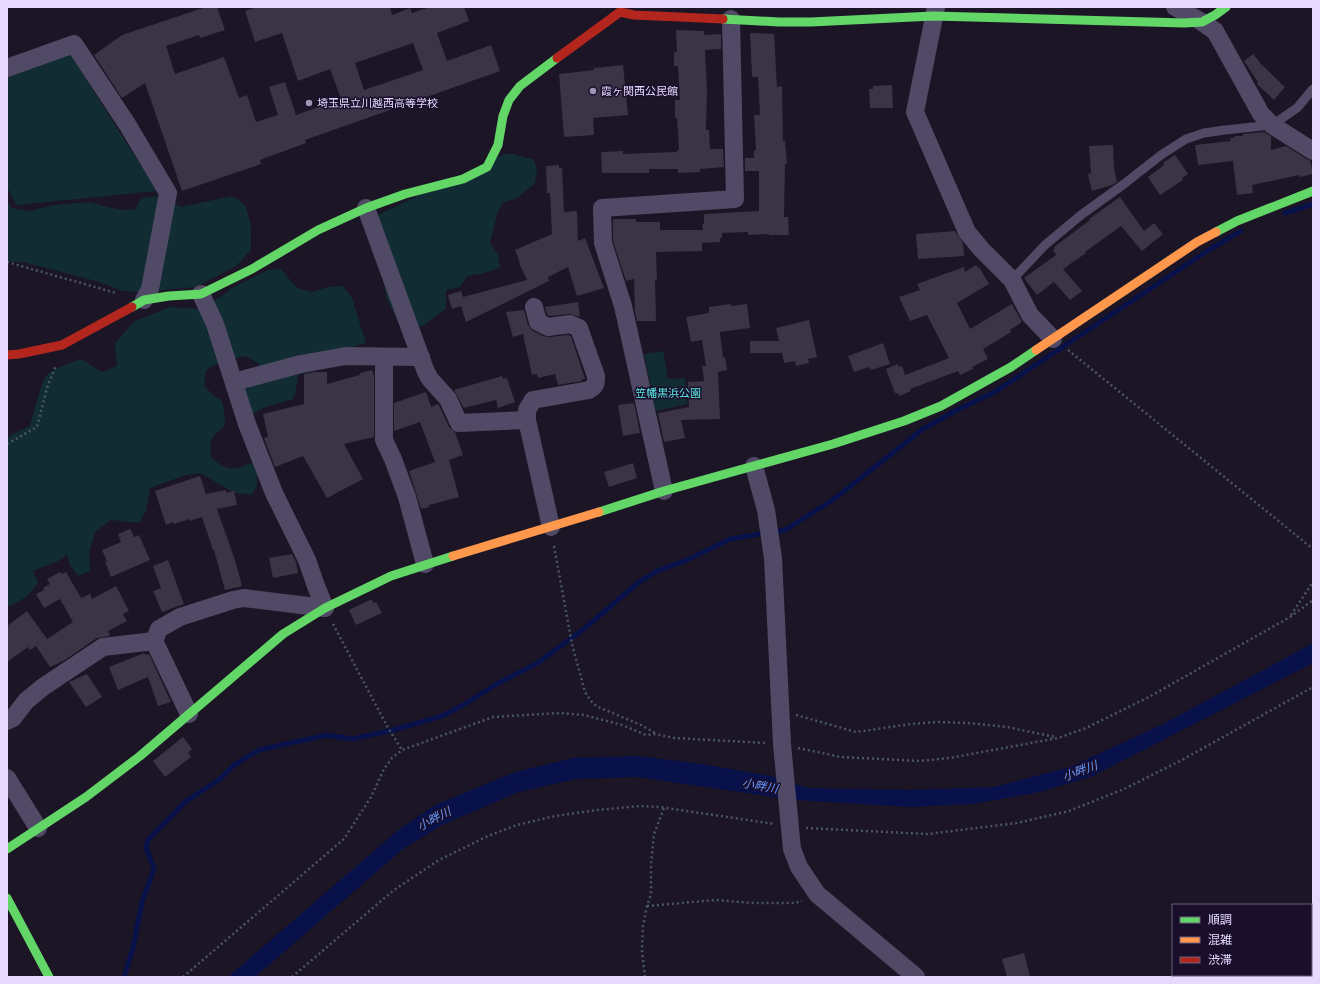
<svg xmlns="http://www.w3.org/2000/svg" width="1320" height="984" viewBox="0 0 1320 984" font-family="'Work Sans','Noto Sans JP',sans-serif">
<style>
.green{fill:#122c34}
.water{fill:#081149}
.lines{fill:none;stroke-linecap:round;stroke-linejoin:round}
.stream{stroke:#081149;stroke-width:5}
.building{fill:#3b3346;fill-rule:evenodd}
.path{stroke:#4b5569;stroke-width:2.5;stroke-dasharray:2 3;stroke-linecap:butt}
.lane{stroke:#514a66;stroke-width:9}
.street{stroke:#514a66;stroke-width:18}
.fast{stroke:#63d668;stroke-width:9}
.slow{stroke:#ff974d;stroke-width:9}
.jam{stroke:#b3261e;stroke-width:9}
.poi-dot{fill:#9e94b3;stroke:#1a0f2b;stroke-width:1.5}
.labels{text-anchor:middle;stroke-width:3;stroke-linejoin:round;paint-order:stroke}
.poi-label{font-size:11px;fill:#e5d9ff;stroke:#1a0f2b;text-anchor:start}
.park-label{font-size:11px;fill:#5beae4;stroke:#1a0f2b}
.water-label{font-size:12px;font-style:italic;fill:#6799ff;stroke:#1a0f2b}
</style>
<rect width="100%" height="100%" fill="#1b1525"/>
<!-- green -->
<g class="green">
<polygon points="70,54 157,191 16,205 7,187 7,77"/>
<polygon points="505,154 514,154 534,160 537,171 535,183 519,197 503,203 498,211 490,243 498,255 500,268 484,273 467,276 460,287 446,290 446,309 423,326 400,326 387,299 384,285 384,272 376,216"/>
<polygon points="161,196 181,207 232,196 246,206 251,227 251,250 236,266 196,287 140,292 123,291 96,281 23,262 7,262 7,200 12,208 30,211 54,205 91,202 107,207 124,210 135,209 142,198"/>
<path d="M281,269L297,288L311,292L328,287L343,286L352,298L366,343L352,347L341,349L332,366L298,375L296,390L293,399L265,407L251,415L241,388L253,383L259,364L246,356C230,359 219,361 206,371L204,385L212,394L222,401L224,409L225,426C210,437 210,438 211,457C225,471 235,471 253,462C257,475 261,484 251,495L233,492L200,473L186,475L150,488L146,511L139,523L111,520L95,532L89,553L90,571L78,576L70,565L67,554L58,561L33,571L38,582C31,595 21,601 7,607V438L13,434L30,426C33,415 41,381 47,375C54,368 72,362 81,359L102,372L117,366L115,344L133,322L170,307L198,309L222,296L232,288L268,270Z"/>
<polygon points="663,351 668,379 685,378 687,404 656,411 644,354"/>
</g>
<!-- water -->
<polygon class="water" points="1313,643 1313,663 1093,776 1040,792 973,804 909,807 795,800 637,777 576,779 519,792 442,825 403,849 255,977 228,977 397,831 435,805 515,772 573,758 639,756 702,764 770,776 808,788 909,790 994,787 1070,767 1163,724"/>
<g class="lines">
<!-- stream -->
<g class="stream">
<polyline points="1285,213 1313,204"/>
<polyline points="124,977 133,948 142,902 154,869 146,847 148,840 185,802 220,779 234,765 259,750 327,735 352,739 371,735 397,729 442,716 463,705 495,685 539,662 585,628 639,582 657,571 687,560 730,539 785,530 834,499 923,429 957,410 995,392 1207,251 1241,231"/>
</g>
</g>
<!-- building -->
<g class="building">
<path d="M206,7H217L225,30L200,38L199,35L166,46L175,74L224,57L239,98L247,95L256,122L278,115L269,87L285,82L296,115L341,99L330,69L298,81L282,33L255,42L245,11L257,7H390L392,15L410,8L412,13L430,7H464L469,21L437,33L447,61L491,45L500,71L305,140L306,143L260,160L261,164L182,191L145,83L122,98L94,55L122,35ZM413,43L423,70L364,90L355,63Z"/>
<polygon points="676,30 704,31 704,35 721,34 721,49 705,50 707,91 706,130 709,130 710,149 723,149 724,167 700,169 700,172 678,173 678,169 649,169 649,173 602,173 601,152 623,151 623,154 677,152 677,150 679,150 677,118 675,118 675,100 680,100 678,66 674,66 674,52 677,52"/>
<polygon points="750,33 774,34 777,87 782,86 783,141 785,141 787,164 785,164 784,217 788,217 789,235 769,235 769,234 748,235 748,232 722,233 722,238 720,238 720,242 702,243 702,251 656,252 657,280 655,280 656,321 637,321 635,312 634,279 626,281 613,241 613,219 636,219 636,222 660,222 660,230 703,230 702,224 704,224 704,214 759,211 759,171 745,171 745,158 754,158 754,151 756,150 754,115 760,115 758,77 752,77"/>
<polygon points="1253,54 1262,65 1285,87 1274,100 1257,84 1258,82 1244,61"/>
<polygon points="623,65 628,115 593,118 594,135 564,137 559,74 594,70 594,68"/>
<polygon points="892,85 893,108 870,108 869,89 873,89 873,86"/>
<polygon points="1264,132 1271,136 1271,150 1286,146 1310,161 1313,174 1300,177 1299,175 1252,185 1253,193 1237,195 1233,161 1198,165 1195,145 1231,141 1230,138 1235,138 1234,136 1243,136 1243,134"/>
<polygon points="1113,145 1114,168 1117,182 1112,185 1092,191 1088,174 1091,173 1089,146"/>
<polygon points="1175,155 1188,174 1182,178 1183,180 1160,195 1148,177 1164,165 1163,163"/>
<polygon points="559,165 559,168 562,168 564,212 577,211 578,241 585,238 604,288 577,296 568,267 548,277 549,281 466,322 461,306 452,309 448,295 461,291 463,297 527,280 519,263 520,263 515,250 552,234 550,193 547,193 546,166"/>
<polygon points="1120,197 1144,231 1154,223 1163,234 1142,251 1121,226 1085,252 1086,253 1063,269 1082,291 1070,300 1054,282 1037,295 1024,278 1056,255 1053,250 1055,248 1054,247 1090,220 1089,219"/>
<polygon points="955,231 963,243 964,256 918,259 916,234"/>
<polygon points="976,265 978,268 979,267 989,284 957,303 970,329 1012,304 1022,322 1010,330 1011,332 983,349 988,359 972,367 973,369 960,375 958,371 910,389 911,391 899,396 898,393 895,393 886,369 898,364 899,367 902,366 905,375 949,358 927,315 910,321 899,297 920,290 917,284 964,267 965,272"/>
<polygon points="578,302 580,317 569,314 550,316 547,315 545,307"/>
<polygon points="731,304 731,306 747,304 750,328 720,332 723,358 725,357 727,370 718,372 720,419 681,420 685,438 664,442 658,413 689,407 688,382 704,381 702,366 706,366 702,340 691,342 686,317 709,313 709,307"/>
<polygon points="524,310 528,325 533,331 543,336 549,337 568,335 571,336 585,379 582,379 582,381 558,385 555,374 538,378 537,374 532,375 523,334 513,337 506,312"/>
<polygon points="809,320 817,357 808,359 809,363 796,366 795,361 784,363 782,353 750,353 750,341 779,341 776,328"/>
<polygon points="883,343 890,364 871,370 869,367 854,372 848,356"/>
<polygon points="372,370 374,376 374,437 344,444 363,479 327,498 303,456 275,467 264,438 268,437 263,414 304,404 304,374 314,372 327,372 327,384 360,375 360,373"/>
<polygon points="502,376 503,379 507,378 515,402 498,408 496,400 464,408 454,390"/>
<polygon points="426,392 431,407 438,404 439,405 449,427 455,432 463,455 449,460 459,497 429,505 429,507 421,509 409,471 435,462 420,422 394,431 394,403"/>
<polygon points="634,403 640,433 623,436 618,405"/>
<polygon points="633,463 637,478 609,487 604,472"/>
<polygon points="200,476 206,494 226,490 226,493 234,491 237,505 217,509 235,560 242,586 225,590 214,550 213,550 202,517 190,521 190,519 174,524 173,522 166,525 155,491"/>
<polygon points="130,529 134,537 139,535 150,560 111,577 105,561 107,561 102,550 121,542 118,534"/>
<polygon points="292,554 296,562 298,573 273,578 269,558"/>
<polygon points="168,560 184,604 162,612 153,591 161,588 153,566"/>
<polygon points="60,572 62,574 66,572 81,598 90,594 92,599 116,586 129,611 123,614 127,621 108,631 110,636 97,638 65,660 50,667 36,646 30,650 28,647 7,662 7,626 27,611 47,639 73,622 60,599 44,608 36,594 44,590 43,588 50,584 47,579"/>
<polygon points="372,599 373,603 376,602 382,613 356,625 349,610"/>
<polygon points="144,653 146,655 149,654 171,702 158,706 148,677 118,690 109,667"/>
<polygon points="87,674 102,697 86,707 69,682"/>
<polygon points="183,737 192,749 188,753 191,757 165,777 153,761"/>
<polygon points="1024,953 1030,977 1007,977 1002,959"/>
</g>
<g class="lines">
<!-- path -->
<g class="path">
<polyline points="7,262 116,293"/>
<polyline points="1068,350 1313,549"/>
<polyline points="7,444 37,427 47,388 56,365"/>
<polyline points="554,546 572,644 585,692 591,701 596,706 641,725 655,733"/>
<polyline points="1291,615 1313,582"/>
<polyline points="333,624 388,728 402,750"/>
<polyline points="796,715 856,732 911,724 937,722 968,723 1007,727 1055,737"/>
<polyline points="798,748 841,757 920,761 950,758 1058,738 1086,728 1149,697 1290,617 1313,600"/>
<polyline points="806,828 928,834 1017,823 1069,811 1124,789 1180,761 1313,687"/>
<polyline points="647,906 716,900 754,903 795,903 802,901"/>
<polyline points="183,977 344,839 371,797 384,769 392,758 402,750 493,717 560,713 584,715 622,725 646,735 656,734 674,738 766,743"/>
<polyline points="292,977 394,890 439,860 488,836 517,825 555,816 597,810 640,806 660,807 774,824"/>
<polyline points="645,977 642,951 643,926 647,906 651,894 651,864 654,834 664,808"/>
</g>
<!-- lane -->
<polyline class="lane" points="1012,280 1045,245 1081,215 1124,184 1161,155 1186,139 1204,133 1225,130 1272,125 1297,108 1313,89"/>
<!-- street -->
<g class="street">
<polyline points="936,7 915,112 967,232 982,250 1012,280 1030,315 1053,339"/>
<polyline points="1175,7 1202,22 1215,31 1261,114 1272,125 1313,151"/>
<polyline points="7,68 74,44 127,124 168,193 150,289 144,300"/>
<polyline points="366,208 426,372 430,379 448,399 459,423 527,420"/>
<polyline points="201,294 215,324 247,424 274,493 307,560 316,586 325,608"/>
<path d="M534,307L538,322L548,327L570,324L579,328L596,376C596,384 596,386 589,390L533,400L527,410V420L551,527"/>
<polyline points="384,357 384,440 393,459 407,497 425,564"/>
<polyline points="234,382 301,364 346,356 421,357"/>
<polyline points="754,466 766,510 773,558 782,744 792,849 799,867 817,894 916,977"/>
<polyline points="664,491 623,306 603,243 602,208 735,199 731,19"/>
<polyline points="154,641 159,629 180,617 233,600 244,598 325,608"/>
<polyline points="7,721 13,718 26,701 43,687 103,647 154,641 189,714"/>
<polyline points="7,778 38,828"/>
</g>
<!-- fast -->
<g class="fast">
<polyline points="723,19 779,22 811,22 933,16 1184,23 1202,22 1215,15 1226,7"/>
<polyline points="1216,232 1237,221 1313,191"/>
<polyline points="132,307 144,300 169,296 201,294 252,269 318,230 366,208 405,194 463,179 487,167 498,145 503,116 509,100 520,86 557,58"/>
<polyline points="599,512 664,491 833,444 904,421 941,406 1011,367 1036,350"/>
<polyline points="7,849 86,797 140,756 283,634 325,608 391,576 453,556"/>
<polyline points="7,898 49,977"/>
</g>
<!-- slow -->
<g class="slow">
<polyline points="1036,350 1197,242 1216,232"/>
<polyline points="453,556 599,512"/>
</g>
<!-- jam -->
<g class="jam">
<polyline points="557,58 620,12 634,15 723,19"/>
<polyline points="7,355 19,354 62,345 132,307"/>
</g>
</g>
<!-- markers -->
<g class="poi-dot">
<circle cx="593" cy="91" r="4"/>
<circle cx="309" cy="103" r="4"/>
</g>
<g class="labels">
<!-- poi labels -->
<g class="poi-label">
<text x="601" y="95">霞ヶ関西公民館</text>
<text x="317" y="107">埼玉県立川越西高等学校</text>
</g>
<!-- park labels -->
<g class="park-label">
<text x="668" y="397">笠幡黒浜公園</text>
</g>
<!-- water labels -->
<g class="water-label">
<text transform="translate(1080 771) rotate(-20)" y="4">小畔川</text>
<text transform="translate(760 786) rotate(10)" y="4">小畔川</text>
<text transform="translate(434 819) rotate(-28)" y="4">小畔川</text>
</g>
</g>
<!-- border -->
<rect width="1320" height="984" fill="none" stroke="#e5d9ff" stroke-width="16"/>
<!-- legend -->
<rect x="1172" y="904" width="140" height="72" fill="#1a0f2b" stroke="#6b6080"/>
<rect x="1180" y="917" width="20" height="6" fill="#63d668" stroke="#6b6080"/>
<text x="1208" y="924" font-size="12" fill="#e5d9ff">順調</text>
<rect x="1180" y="937" width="20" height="6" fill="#ff974d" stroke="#6b6080"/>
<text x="1208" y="944" font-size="12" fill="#e5d9ff">混雑</text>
<rect x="1180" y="957" width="20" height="6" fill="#b3261e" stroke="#6b6080"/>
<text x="1208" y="964" font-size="12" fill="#e5d9ff">渋滞</text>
</svg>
